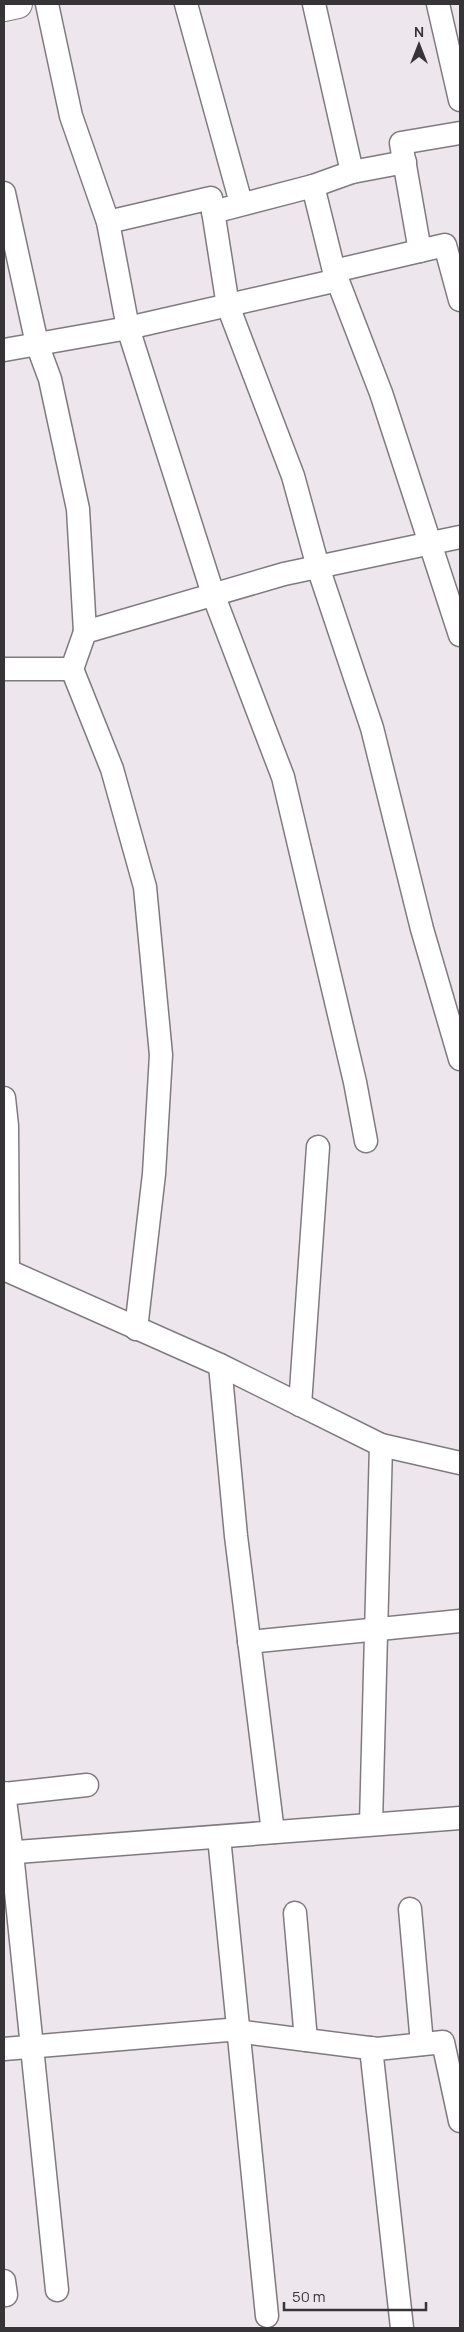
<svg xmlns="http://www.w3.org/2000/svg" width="464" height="2332" viewBox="0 0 464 2332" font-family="Manrope,sans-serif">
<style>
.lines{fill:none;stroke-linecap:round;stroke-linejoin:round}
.minor-casing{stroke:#807a80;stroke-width:25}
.tertiary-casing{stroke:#807a80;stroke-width:30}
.minor{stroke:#fff;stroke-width:22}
.tertiary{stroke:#fff;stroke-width:28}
</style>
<rect width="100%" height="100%" fill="#ede6ed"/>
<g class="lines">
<defs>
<g id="minor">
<polyline points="47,4 71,116 108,222 128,328 213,594 283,777 355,1082 366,1141"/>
<polyline points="186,4 241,203"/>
<polyline points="314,4 352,172"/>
<polyline points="438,4 460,100"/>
<polyline points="313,186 352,172 405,162"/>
<polyline points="4,193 37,344 50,379 78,509 85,632"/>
<polyline points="213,212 313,186 334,271 381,393 460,635"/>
<polyline points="108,222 211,198 228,306 293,476 318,567 372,728 422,929 460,1059"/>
<polyline points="420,251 401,143 460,133"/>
<polyline points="334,271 445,245 460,300"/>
<polyline points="4,350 128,328 338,280"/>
<polyline points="4,669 72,669 85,632 284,574 460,537"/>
<polyline points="72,669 112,769 145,887 161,1055 154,1174 136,1329"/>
<polyline points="4,1098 7,1126 8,1270"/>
<polyline points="4,1269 220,1365 381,1445 460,1463"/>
<polyline points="220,1365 236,1536 273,1832"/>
<polyline points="300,1405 318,1147"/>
<polyline points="249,1642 460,1621"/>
<polyline points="4,1793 12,1853 57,2290"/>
<polyline points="4,1794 87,1785"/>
<polyline points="371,1824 381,1445"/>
<polyline points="219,1837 267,2316"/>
<polyline points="4,1853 460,1818"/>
<polyline points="410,1909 422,2044"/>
<polyline points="295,1913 306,2040"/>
<polyline points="371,2048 402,2328"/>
<polyline points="4,2049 228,2030 377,2049 443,2042 460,2121"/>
<polyline points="4,2281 6,2295"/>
</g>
<polyline id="tertiary" points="4,7 18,4"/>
</defs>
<!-- minor casing -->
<use href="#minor" class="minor-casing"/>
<!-- tertiary casing -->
<use href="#tertiary" class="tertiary-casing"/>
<!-- minor -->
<use href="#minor" class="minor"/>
<!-- tertiary -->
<use href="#tertiary" class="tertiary"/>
</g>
<!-- border -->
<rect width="464" height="2332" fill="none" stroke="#373437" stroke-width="10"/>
<!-- north arrow -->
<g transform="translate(419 45)" stroke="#ede6ed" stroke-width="4" paint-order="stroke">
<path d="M0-4L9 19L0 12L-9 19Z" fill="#373437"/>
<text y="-8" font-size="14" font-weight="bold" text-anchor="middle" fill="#373437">N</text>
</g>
<!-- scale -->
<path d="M284 2302v8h142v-8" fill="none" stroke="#373437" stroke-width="2.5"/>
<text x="292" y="2302" font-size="15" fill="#373437" stroke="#ede6ed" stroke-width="4" paint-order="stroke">50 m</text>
</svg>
